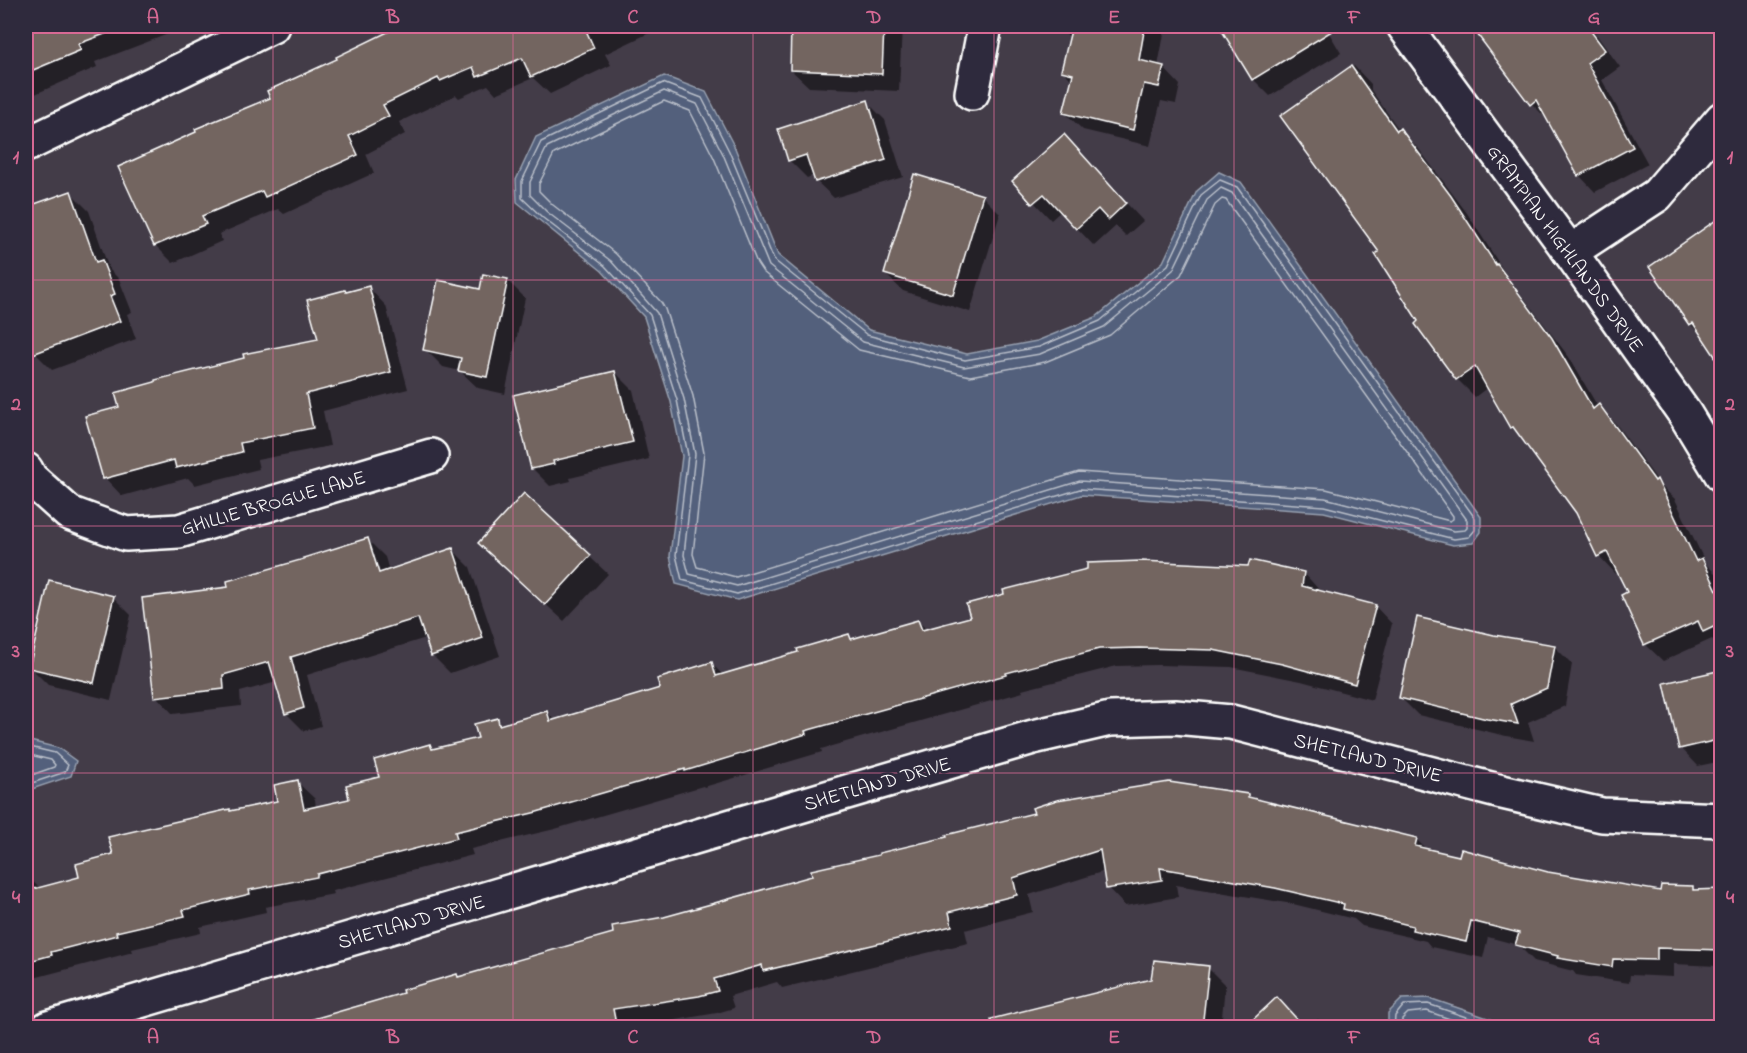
<svg xmlns="http://www.w3.org/2000/svg" width="1747" height="1053" viewBox="0 0 1747 1053" font-family="'Indie Flower',sans-serif">
<style>
.water{fill:#52607b;stroke:#97a0b0;stroke-width:1.5}
.shadow{fill:#0007}
.lines{fill:none;stroke-linecap:round;stroke-linejoin:round}
.shore{stroke:#babfca;stroke-width:1.5}
.building{fill:#736561;stroke:#fff;stroke-width:1.5}
.minor-casing{stroke:#fff;stroke-width:38}
.minor{stroke:#2f2a3d;stroke-width:33}
.grid{fill:none;stroke:#d76994;stroke-width:1.5;stroke-opacity:0.55}
.labels{text-anchor:middle;stroke-width:5;stroke-linejoin:round;paint-order:stroke}
.street-label{font-size:20px;fill:#fff;stroke:#2f2a3d}
.neatline{fill:none;stroke:#d76994;stroke-width:2}
.grid-label{font-size:20px;text-anchor:middle;font-weight:bold;fill:#d76994}
</style>
<rect width="100%" height="100%" fill="#433c48"/>
<filter id="ink" filterUnits="userSpaceOnUse"><feTurbulence type="fractalNoise" baseFrequency=".0167" numOctaves="2"/><feDisplacementMap in="SourceGraphic" scale="12" xChannelSelector="R" yChannelSelector="G"/><feConvolveMatrix kernelMatrix="1 2 1 2 8 2 1 2 1" color-interpolation-filters="sRGB"/></filter>
<g filter="url(#ink)">
<!-- water -->
<g class="water">
<polygon points="664,76 706,92 735,148 778,255 869,330 967,354 1037,341 1096,317 1163,262 1197,191 1219,172 1241,182 1481,517 1481,532 1473,543 1453,545 1324,512 1081,495 737,600 676,584 670,556 682,456 671,402 644,317 602,271 517,202 516,180 536,137"/>
<polygon points="26,740 58,748 76,761 71,776 26,791"/>
<polygon points="1429,998 1508,1025 1528,1027 1388,1027 1388,1013 1402,999"/>
</g>
<!-- shadow -->
<g class="shadow">
<polygon points="26,26 180,26 175,28 176,31 95,62 97,67 26,98"/>
<polygon points="402,26 664,26 605,54 611,65 550,94 533,78 496,94 488,85 459,98 456,95 399,122 405,134 366,154 374,173 284,214 278,209 219,234 222,241 173,263 155,245 272,98 339,60 338,58"/>
<polygon points="793,26 902,26 899,91 809,87 791,70"/>
<polygon points="1057,26 1156,26 1164,34 1158,66 1163,67 1180,85 1176,104 1161,101 1150,146 1083,130 1065,113 1073,81 1063,71 1071,36 1067,35"/>
<polygon points="1237,26 1325,26 1341,53 1270,96 1253,79 1225,33"/>
<polygon points="1473,26 1590,26 1620,67 1602,80 1648,164 1595,192 1579,175 1548,120 1532,104"/>
<polygon points="1354,66 1371,84 1371,90 1400,131 1418,148 1467,213 1507,276 1569,357 1598,407 1616,424 1663,488 1675,499 1706,564 1719,577 1722,583 1722,648 1712,639 1663,661 1645,644 1629,593 1619,572 1616,574 1599,556 1577,512 1526,442 1511,427 1488,387 1475,397 1457,379 1417,324 1420,321 1382,252 1282,116"/>
<polygon points="867,102 885,120 903,177 834,198 816,181 814,175 807,178 789,160"/>
<polygon points="1064,136 1143,221 1126,236 1116,226 1094,246 1061,211 1051,220 1014,181"/>
<polygon points="71,193 89,211 109,269 119,279 132,312 127,314 136,339 52,370 35,353 26,329 26,209"/>
<polygon points="982,196 1000,214 970,312 903,291 885,274"/>
<polygon points="1722,218 1706,340 1690,324"/>
<polygon points="507,280 525,298 505,394 478,388 460,371 443,367 425,349 481,290"/>
<polygon points="369,288 386,306 408,389 323,411 330,446 257,460 259,469 195,485 188,478 122,496 105,478 121,408 319,340 347,293"/>
<polygon points="615,372 633,390 649,459 570,478 571,481 550,486 533,469"/>
<polygon points="524,495 608,574 564,621 498,561"/>
<polygon points="367,539 385,557 389,571 453,550 470,567 500,656 450,673 432,655 426,638 307,675 321,726 304,731 286,713 277,682 240,692 241,706 173,714 156,696 230,589"/>
<polygon points="1304,573 1321,592 1375,606 1392,624 1372,700 1301,681 1231,667 1158,665 1117,666 1022,690 1023,692 821,749 822,752 704,787 703,786 555,829 471,849 473,855 333,891 334,894 265,907 266,912 200,927 201,933 132,949 133,952 26,980 26,876 41,889 81,878 114,855 229,810 231,812 279,802 297,782 315,799 316,808 351,800 430,746 434,750 480,739 497,720 503,725 547,712 555,721 662,689 711,663 723,675 800,653 849,636 853,640 918,621 927,630"/>
<polygon points="26,581 34,590 26,598"/>
<polygon points="113,597 131,615 111,700 48,685 30,667"/>
<polygon points="1493,636 1554,646 1572,664 1565,706 1528,722 1534,741 1506,736 1418,715 1401,698"/>
<polygon points="1722,672 1722,761 1698,766 1681,748"/>
<polygon points="1248,796 1252,800 1416,839 1428,851 1548,874 1662,893 1692,888 1696,892 1722,891 1722,970 1717,966 1673,964 1673,977 1630,975 1629,983 1576,975 1573,971 1534,961 1518,945 1488,937 1483,958 1431,947 1426,941 1362,926 1354,919 1293,904 1176,885 1178,897 1125,906 1108,888 1105,871 1029,895 1033,912 965,930 968,943 782,988 777,982 730,996 734,1008 717,1013 629,1028 282,1028 405,994 664,919"/>
<polygon points="1208,968 1225,985 1221,1028 1004,1028"/>
<polygon points="1318,1019 1326,1028 1309,1028"/>
</g>
<g class="lines">
<!-- shore -->
<g class="shore">
<polygon points="663,83 702,98 729,151 774,260 867,335 965,360 1039,347 1100,321 1168,265 1201,195 1220,180 1237,187 1475,518 1475,530 1469,537 1454,539 1324,506 1080,489 737,594 682,580 676,555 688,455 677,400 650,315 605,266 543,218 522,198 522,181 541,142"/>
<polygon points="664,91 697,104 723,154 769,266 863,342 964,367 1040,354 1104,327 1173,270 1207,200 1221,188 1232,193 1467,520 1467,528 1465,530 1454,531 1325,498 1080,481 737,586 689,574 684,555 695,454 684,399 657,313 611,261 547,212 530,195 530,182 547,147"/>
<polygon points="664,101 690,111 714,158 757,263 763,272 859,350 970,376 1045,362 1110,335 1181,275 1215,205 1222,199 1226,200 1453,516 1453,519 1450,521 1326,489 1079,472 736,577 697,567 693,554 704,453 693,396 665,309 661,302 616,254 553,205 539,191 539,184 554,154"/>
<polyline points="26,746 55,753 68,765 65,772 26,785"/>
<polyline points="26,754 51,760 55,765 54,767 26,777"/>
<polyline points="1394,1028 1395,1016 1404,1005 1428,1004 1498,1028"/>
<polyline points="1402,1028 1402,1019 1408,1013 1427,1011 1475,1028"/>
</g>
</g>
<!-- building -->
<g class="building">
<polygon points="26,26 121,26 121,28 78,44 81,50 26,73"/>
<polygon points="400,26 584,26 594,48 531,77 522,58 477,77 473,67 440,81 438,78 383,105 389,116 349,136 358,155 265,197 262,191 202,216 206,224 154,246 118,167 196,132 195,129 270,98 267,91 337,59 336,57"/>
<polygon points="791,26 884,26 882,74 790,70"/>
<polygon points="1072,26 1145,26 1139,60 1164,66 1159,87 1144,84 1133,130 1063,113 1073,74 1061,71"/>
<polygon points="1219,26 1340,26 1252,80"/>
<polygon points="1471,26 1587,26 1605,50 1587,63 1633,147 1578,176 1536,100 1530,105"/>
<polygon points="1351,66 1397,131 1400,128 1451,196 1496,265 1497,264 1552,338 1593,409 1599,404 1655,481 1657,479 1696,561 1702,558 1722,601 1722,623 1703,632 1698,621 1644,645 1621,595 1627,592 1607,552 1597,557 1576,513 1513,427 1510,428 1475,367 1456,380 1415,324 1418,321 1375,254 1379,252 1280,116"/>
<polygon points="868,100 886,160 815,182 806,155 788,161 778,129"/>
<polygon points="1064,134 1126,203 1108,220 1098,209 1076,229 1044,194 1032,204 1012,181"/>
<polygon points="914,174 983,195 953,295 884,274"/>
<polygon points="71,191 96,262 102,260 115,294 110,296 120,321 33,354 26,333 26,207"/>
<polygon points="1722,216 1722,367 1693,323 1689,325 1649,267"/>
<polygon points="483,274 508,279 487,377 458,371 461,358 423,350 438,280 480,289"/>
<polygon points="369,286 391,372 306,394 313,428 240,443 242,452 176,468 174,460 103,479 85,416 119,407 115,393 155,382 155,380 244,358 243,354 318,339 307,300 345,290 346,292"/>
<polygon points="615,371 633,442 553,461 554,464 531,469 513,395"/>
<polygon points="524,493 591,555 545,605 478,543"/>
<polygon points="368,538 379,573 453,548 483,638 431,656 418,618 291,657 304,708 285,714 269,662 223,675 224,689 154,697 142,598 228,587 227,581 304,559 303,558"/>
<polygon points="1250,560 1304,572 1302,586 1376,605 1355,684 1282,664 1213,650 1140,648 1099,649 1006,673 1006,675 805,731 806,734 685,771 685,769 537,812 455,832 457,838 317,874 317,877 249,890 250,894 183,910 185,916 116,932 117,935 51,952 52,955 26,962 26,891 79,877 76,864 113,854 108,837 230,809 230,811 277,801 274,785 298,780 304,809 349,799 346,785 379,777 374,760 430,744 432,749 478,738 474,724 498,718 499,725 547,711 550,721 660,688 657,679 712,662 716,676 798,652 797,649 849,634 851,639 918,620 922,630 970,617 966,604 1004,594 1003,590 1087,569 1087,563 1141,561 1248,566"/>
<polygon points="49,580 114,596 94,683 29,668"/>
<polygon points="1417,617 1494,635 1555,645 1547,688 1511,704 1518,724 1487,719 1399,698"/>
<polygon points="1722,670 1722,739 1679,749 1664,683"/>
<polygon points="1169,782 1248,794 1248,797 1417,838 1415,846 1459,856 1461,849 1548,872 1660,891 1661,885 1693,886 1693,890 1722,889 1722,950 1657,948 1657,960 1613,959 1612,967 1557,958 1558,956 1515,945 1519,933 1471,921 1466,942 1412,930 1413,926 1343,909 1344,904 1275,888 1160,868 1162,880 1106,889 1100,850 1013,878 1017,895 949,912 952,926 763,971 762,965 714,979 718,991 699,996 613,1009 616,1024 602,1028 307,1028 306,1021 403,993 402,990 457,974 458,977 613,933 612,926 664,917 812,876 811,870 879,855 879,853 947,837 946,835 1034,813 1032,808 1057,800"/>
<polygon points="1154,960 1209,966 1202,1028 992,1028 991,1019 1151,979"/>
<polygon points="1277,997 1305,1028 1244,1028"/>
</g>
<g class="lines">
<defs>
<g id="minor">
<polyline points="1404,26 1570,252 1685,414 1722,475"/>
<polyline points="972,93 985,26"/>
<polyline points="26,145 272,26"/>
<polyline points="1570,252 1657,195 1722,119"/>
<polyline points="26,470 30,478 69,513 126,534 179,531 431,456"/>
<polyline points="48,1028 1033,737 1110,719 1175,717 1231,722 1502,792 1602,815 1722,820"/>
</g>
</defs>
<!-- minor casing -->
<use href="#minor" class="minor-casing"/>
<!-- minor -->
<use href="#minor" class="minor"/>
</g>
</g>
<!-- grid -->
<path class="grid" d="M273,26V1028M513,26V1028M753,26V1028M994,26V1028M1234,26V1028M1474,26V1028M26,280H1722M26,526H1722M26,773H1722"/>
<g class="labels">
<!-- street labels -->
<g class="street-label">
<text transform="translate(1566 248) rotate(54)" y="7">GRAMPIAN HIGHLANDS DRIVE</text>
<text transform="translate(273 502) rotate(-16)" y="7">GHILLIE BROGUE LANE</text>
<text transform="translate(1368 757) rotate(14)" y="7">SHETLAND DRIVE</text>
<text transform="translate(877 783) rotate(-16)" y="7">SHETLAND DRIVE</text>
<text transform="translate(411 921) rotate(-16)" y="7">SHETLAND DRIVE</text>
</g>
</g>
<!-- margin -->
<rect width="1747" height="1053" fill="none" stroke="#2f2a3d" stroke-width="66"/>
<rect x="33" y="33" width="1681" height="987" class="neatline"/>
<g class="grid-label">
<text x="153" y="23">A</text>
<text x="393" y="23">B</text>
<text x="633" y="23">C</text>
<text x="874" y="23">D</text>
<text x="1114" y="23">E</text>
<text x="1354" y="23">F</text>
<text x="1594" y="23">G</text>
<text x="16" y="163">1</text>
<text x="1730" y="163">1</text>
<text x="16" y="410">2</text>
<text x="1730" y="410">2</text>
<text x="16" y="657">3</text>
<text x="1730" y="657">3</text>
<text x="16" y="903">4</text>
<text x="1730" y="903">4</text>
<text x="153" y="1043">A</text>
<text x="393" y="1043">B</text>
<text x="633" y="1043">C</text>
<text x="874" y="1043">D</text>
<text x="1114" y="1043">E</text>
<text x="1354" y="1043">F</text>
<text x="1594" y="1043">G</text>
</g>
</svg>
